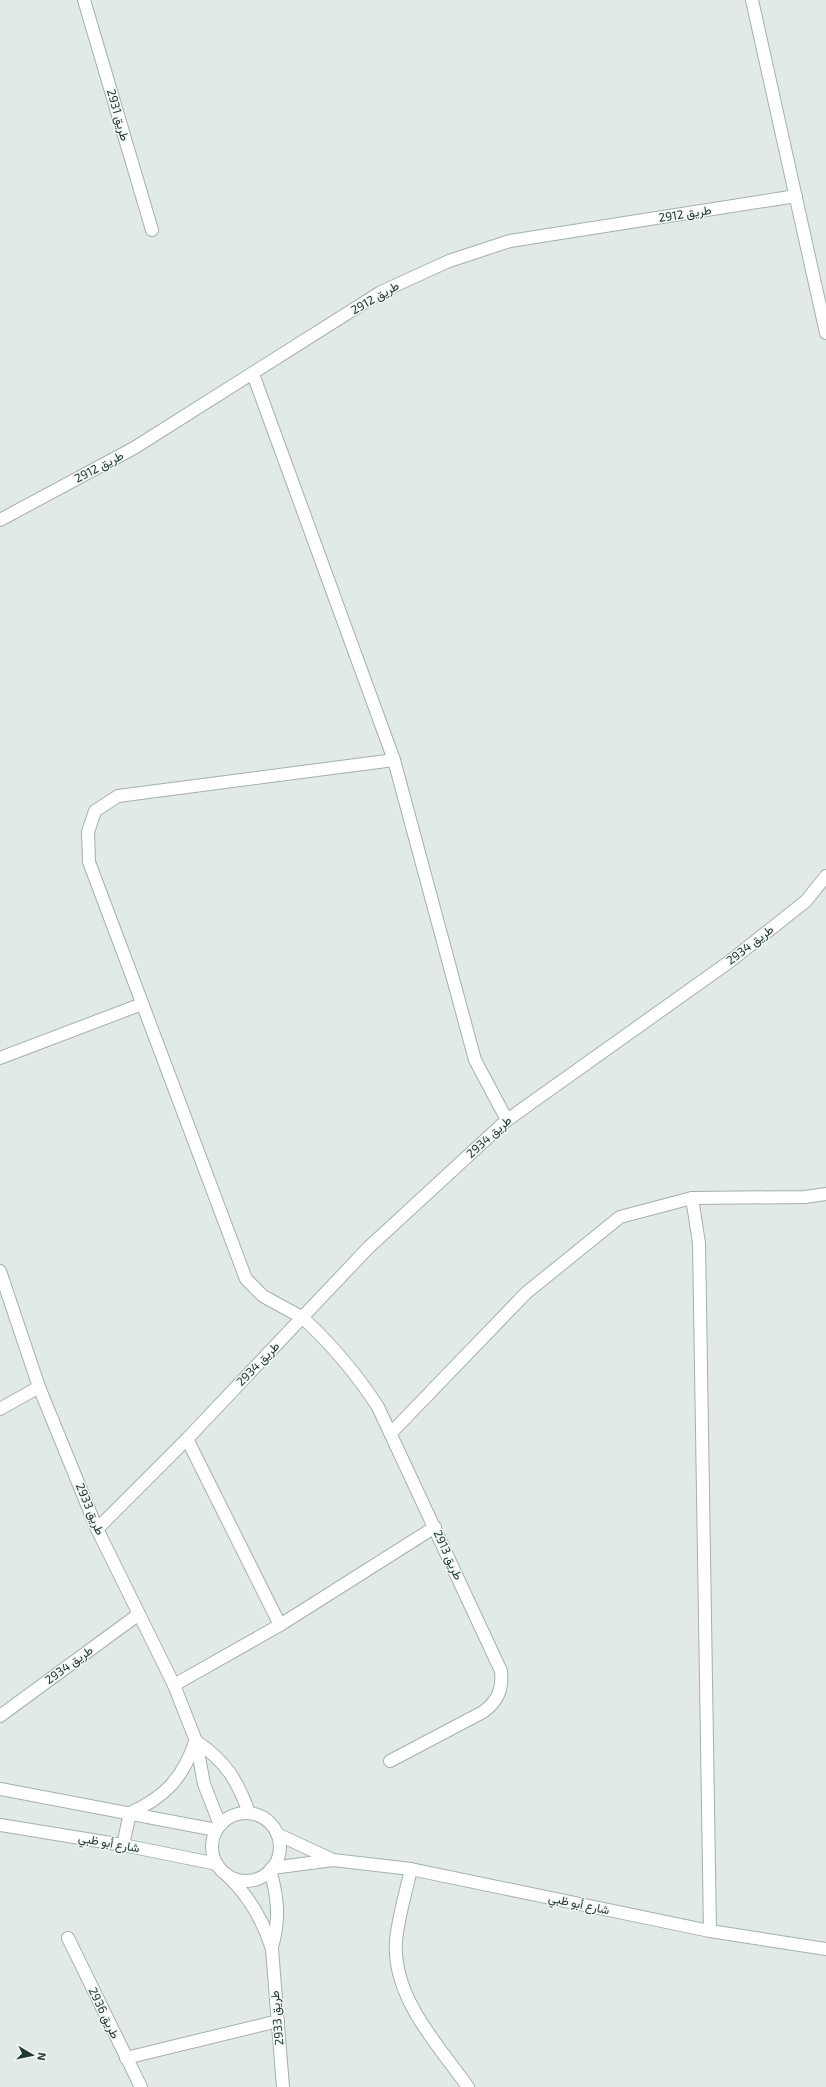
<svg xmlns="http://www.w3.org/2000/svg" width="826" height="2087" viewBox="0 0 826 2087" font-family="'Exo 2',Vazirmatn,sans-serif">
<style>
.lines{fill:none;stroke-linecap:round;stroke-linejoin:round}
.service-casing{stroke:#a4b1ae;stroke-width:14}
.minor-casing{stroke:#a4b1ae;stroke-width:14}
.service{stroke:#fff;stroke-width:12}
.minor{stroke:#fff;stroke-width:12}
.labels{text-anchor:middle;stroke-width:3;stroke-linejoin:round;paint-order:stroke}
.street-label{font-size:12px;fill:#233935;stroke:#f1f7f4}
</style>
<rect width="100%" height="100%" fill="#e1eae7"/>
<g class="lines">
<defs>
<g id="service">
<polyline points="303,1318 263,1296 246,1279 89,862 88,832 95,811 118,796 394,760"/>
<polyline points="0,1716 139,1614"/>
<polyline points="68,1938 141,2087"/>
<polyline points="126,2058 278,2021"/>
</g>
<g id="minor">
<polyline points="84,0 152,230"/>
<polyline points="752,0 826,333"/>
<polyline points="253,374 394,760 475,1060 507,1120"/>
<polyline points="0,520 134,448 381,292 449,261 510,241 796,196"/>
<polyline points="0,1058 142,1004"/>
<polyline points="692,1198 805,1197 826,1194"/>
<polyline points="0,1271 39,1387 97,1529 174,1685 196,1741 204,1784 220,1825"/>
<path d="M303,1318C332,1345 356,1373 378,1407L501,1671C503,1689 498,1701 483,1712L390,1761"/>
<polyline points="0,1409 39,1387"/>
<polyline points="391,1433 526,1293 620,1217 692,1198 699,1243 710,1931"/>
<polyline points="187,1439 280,1625"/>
<polyline points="97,1529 187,1439 368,1248 507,1120 729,962 806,901 826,876"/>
<polyline points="174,1685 280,1625 435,1527"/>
<path d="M196,1741C225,1761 237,1779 249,1813"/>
<polyline points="0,1789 216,1830"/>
<circle cx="246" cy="1847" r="34"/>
<polyline points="0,1825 123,1845 217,1864"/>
<polyline points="277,1834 333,1860"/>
<path d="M123,1845L130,1813C165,1797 183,1778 195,1742"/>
<polyline points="272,1868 333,1860 411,1869 710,1931 826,1949"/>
<path d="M411,1869C406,1893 398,1917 396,1941C392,1997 438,2045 468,2087"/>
<path d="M270,1870C278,1897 280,1920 272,1947"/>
<path d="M226,1874C249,1896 263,1919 272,1949L283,2087"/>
</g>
</defs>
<!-- service casing -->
<use href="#service" class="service-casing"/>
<!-- minor casing -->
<use href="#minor" class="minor-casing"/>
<!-- service -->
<use href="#service" class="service"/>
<!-- minor -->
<use href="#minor" class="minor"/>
</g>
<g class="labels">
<!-- street labels -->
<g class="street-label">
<text transform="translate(118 115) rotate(74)" y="4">طريق 2931</text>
<text transform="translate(685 214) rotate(-9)" y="4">طريق 2912</text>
<text transform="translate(375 298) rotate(-30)" y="4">طريق 2912</text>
<text transform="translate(99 467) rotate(-28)" y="4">طريق 2912</text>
<text transform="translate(750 945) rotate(-38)" y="4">طريق 2934</text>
<text transform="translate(489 1137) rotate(-42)" y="4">طريق 2934</text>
<text transform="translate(258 1364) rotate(-46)" y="4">طريق 2934</text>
<text transform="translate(90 1509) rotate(67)" y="4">طريق 2933</text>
<text transform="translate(448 1555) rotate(65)" y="4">طريق 2913</text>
<text transform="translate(69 1665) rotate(-36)" y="4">طريق 2934</text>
<text transform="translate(109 1843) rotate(10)" y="4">شارع أبو ظبي</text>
<text transform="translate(579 1904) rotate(12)" y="4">شارع أبو ظبي</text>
<text transform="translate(104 2013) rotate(64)" y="4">طريق 2936</text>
<text transform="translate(277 2018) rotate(-95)" y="4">طريق 2933</text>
</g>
</g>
<!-- north arrow -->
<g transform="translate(32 2055) rotate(99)" stroke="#f1f7f4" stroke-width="3" paint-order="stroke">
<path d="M0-3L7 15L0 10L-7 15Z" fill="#233935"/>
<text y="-6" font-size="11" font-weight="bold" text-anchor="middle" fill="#233935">N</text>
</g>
</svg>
